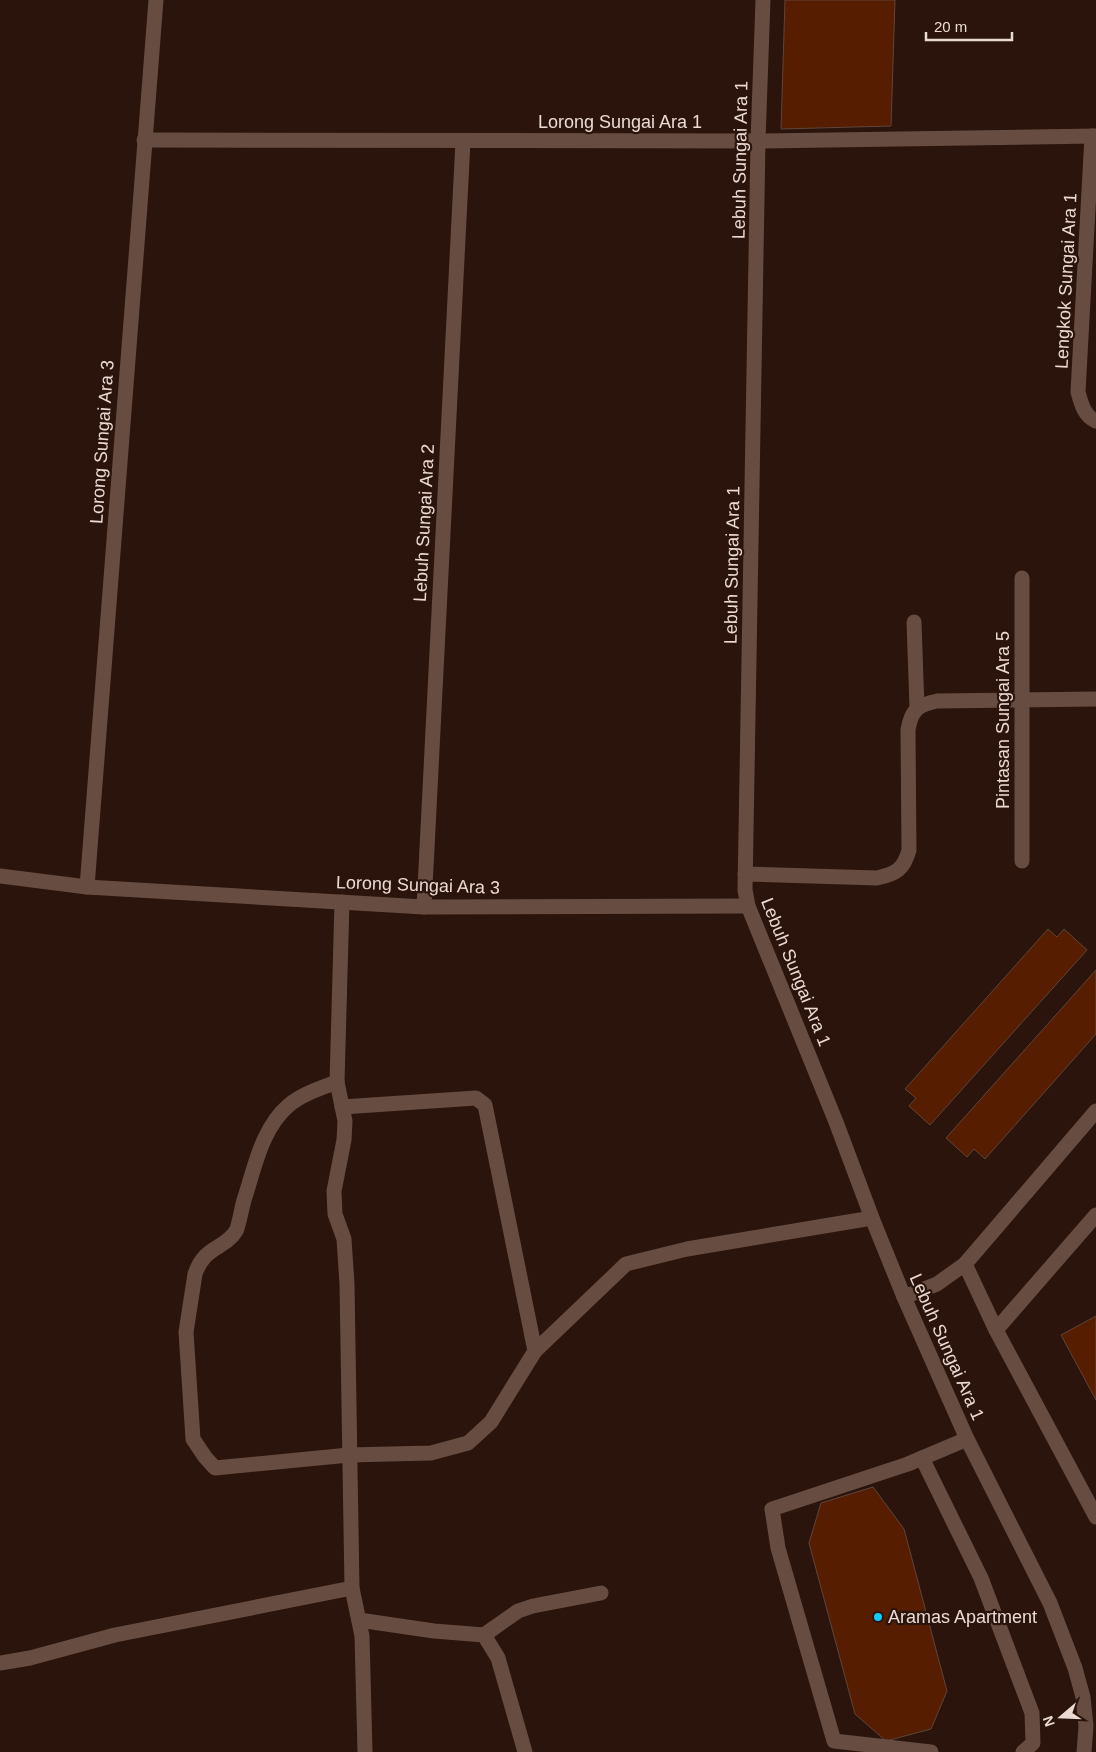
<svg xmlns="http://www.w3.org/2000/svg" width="1096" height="1752" viewBox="0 0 1096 1752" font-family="Arial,sans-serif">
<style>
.building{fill:#561d00;stroke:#5f453a}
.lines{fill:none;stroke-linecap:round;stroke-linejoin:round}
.minor{stroke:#664c41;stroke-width:15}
.poi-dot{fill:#12cafb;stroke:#2b140b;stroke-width:2}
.labels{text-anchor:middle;stroke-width:4.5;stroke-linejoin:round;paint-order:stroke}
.street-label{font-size:18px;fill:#ebdad4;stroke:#2b140b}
.poi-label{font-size:18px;fill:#ebdad4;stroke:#2b140b;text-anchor:start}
</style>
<rect width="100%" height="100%" fill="#2b140b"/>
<!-- building -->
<g class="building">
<polygon points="785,0 895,0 891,126 781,129"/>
<polygon points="1048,929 1057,937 1064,929 1087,950 930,1125 909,1106 916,1098 905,1089"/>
<polygon points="1096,970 1096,1034 985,1159 974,1149 967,1157 946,1138"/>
<polygon points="1096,1316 1096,1400 1061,1335"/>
<polygon points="873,1487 904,1529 947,1691 931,1729 886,1741 855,1714 809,1543 821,1503"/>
</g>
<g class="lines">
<!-- minor -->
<g class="minor">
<polyline points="763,0 758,141 745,890 748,906 836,1122 872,1218 904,1297 967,1439 1050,1603 1075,1668 1083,1697 1086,1726 1084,1752"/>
<path d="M1092,136L1078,392C1081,403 1084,416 1096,421"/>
<polyline points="144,140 758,141 1096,136"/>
<polyline points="1022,578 1022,861"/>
<polyline points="914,622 917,708"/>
<path d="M745,874L877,878C896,874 904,869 909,850L908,730C911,711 917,705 937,701L1096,699"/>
<polyline points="0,876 87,887 424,907 748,906"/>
<polyline points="87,887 156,0"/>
<polyline points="342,902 337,1082 345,1121 344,1140 334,1191 335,1214 344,1239 347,1284 352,1588 362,1636 365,1752"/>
<polyline points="424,907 463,141"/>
<path d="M337,1082C321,1088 302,1094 289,1105C262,1128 255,1166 245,1197C242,1205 239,1226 236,1231C224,1250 205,1245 195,1274L186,1332L193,1439L205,1457L215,1468L349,1455L431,1453L468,1443L491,1422L535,1351L626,1264L687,1249L872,1218"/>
<polyline points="342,1107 476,1098 485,1105 535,1351"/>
<polyline points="965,1264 996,1330 1096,1517"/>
<polyline points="904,1297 937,1284 965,1264 1096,1111"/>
<polyline points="996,1330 1096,1215"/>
<polyline points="922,1458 981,1578 1032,1713 1033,1743 1023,1752"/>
<polyline points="359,1620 434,1631 484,1635 518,1611 533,1606 601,1593"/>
<polyline points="484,1635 498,1658 525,1752"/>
<polyline points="0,1663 30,1658 115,1635 352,1588"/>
<polyline points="931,1752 834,1741 778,1548 772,1509 908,1464 967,1439"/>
</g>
</g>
<!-- markers -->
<circle class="poi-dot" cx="878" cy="1617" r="5"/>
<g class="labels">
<!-- street labels -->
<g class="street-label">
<text x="620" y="128">Lorong Sungai Ara 1</text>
<text transform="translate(740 160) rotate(-89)" y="6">Lebuh Sungai Ara 1</text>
<text transform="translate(1066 281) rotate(-87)" y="6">Lengkok Sungai Ara 1</text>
<text transform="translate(102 442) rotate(-86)" y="6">Lorong Sungai Ara 3</text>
<text transform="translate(424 523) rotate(-87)" y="6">Lebuh Sungai Ara 2</text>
<text transform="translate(732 565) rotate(-89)" y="6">Lebuh Sungai Ara 1</text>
<text transform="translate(1003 720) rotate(-90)" y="6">Pintasan Sungai Ara 5</text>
<text transform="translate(418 885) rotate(2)" y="6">Lorong Sungai Ara 3</text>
<text transform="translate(796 972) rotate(68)" y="6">Lebuh Sungai Ara 1</text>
<text transform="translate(947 1347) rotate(66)" y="6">Lebuh Sungai Ara 1</text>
</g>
<!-- poi labels -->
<g class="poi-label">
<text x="888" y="1623">Aramas Apartment</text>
</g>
</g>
<!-- north arrow -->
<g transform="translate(1061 1717) rotate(251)" stroke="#2b140b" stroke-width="4" paint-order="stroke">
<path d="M0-4L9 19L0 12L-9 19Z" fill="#ebdad4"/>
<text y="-8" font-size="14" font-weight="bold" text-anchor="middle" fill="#ebdad4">N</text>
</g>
<!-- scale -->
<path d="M926 32v8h86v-8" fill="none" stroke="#ebdad4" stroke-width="2.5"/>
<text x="934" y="32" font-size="15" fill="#ebdad4" stroke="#2b140b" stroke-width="4" paint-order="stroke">20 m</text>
</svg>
